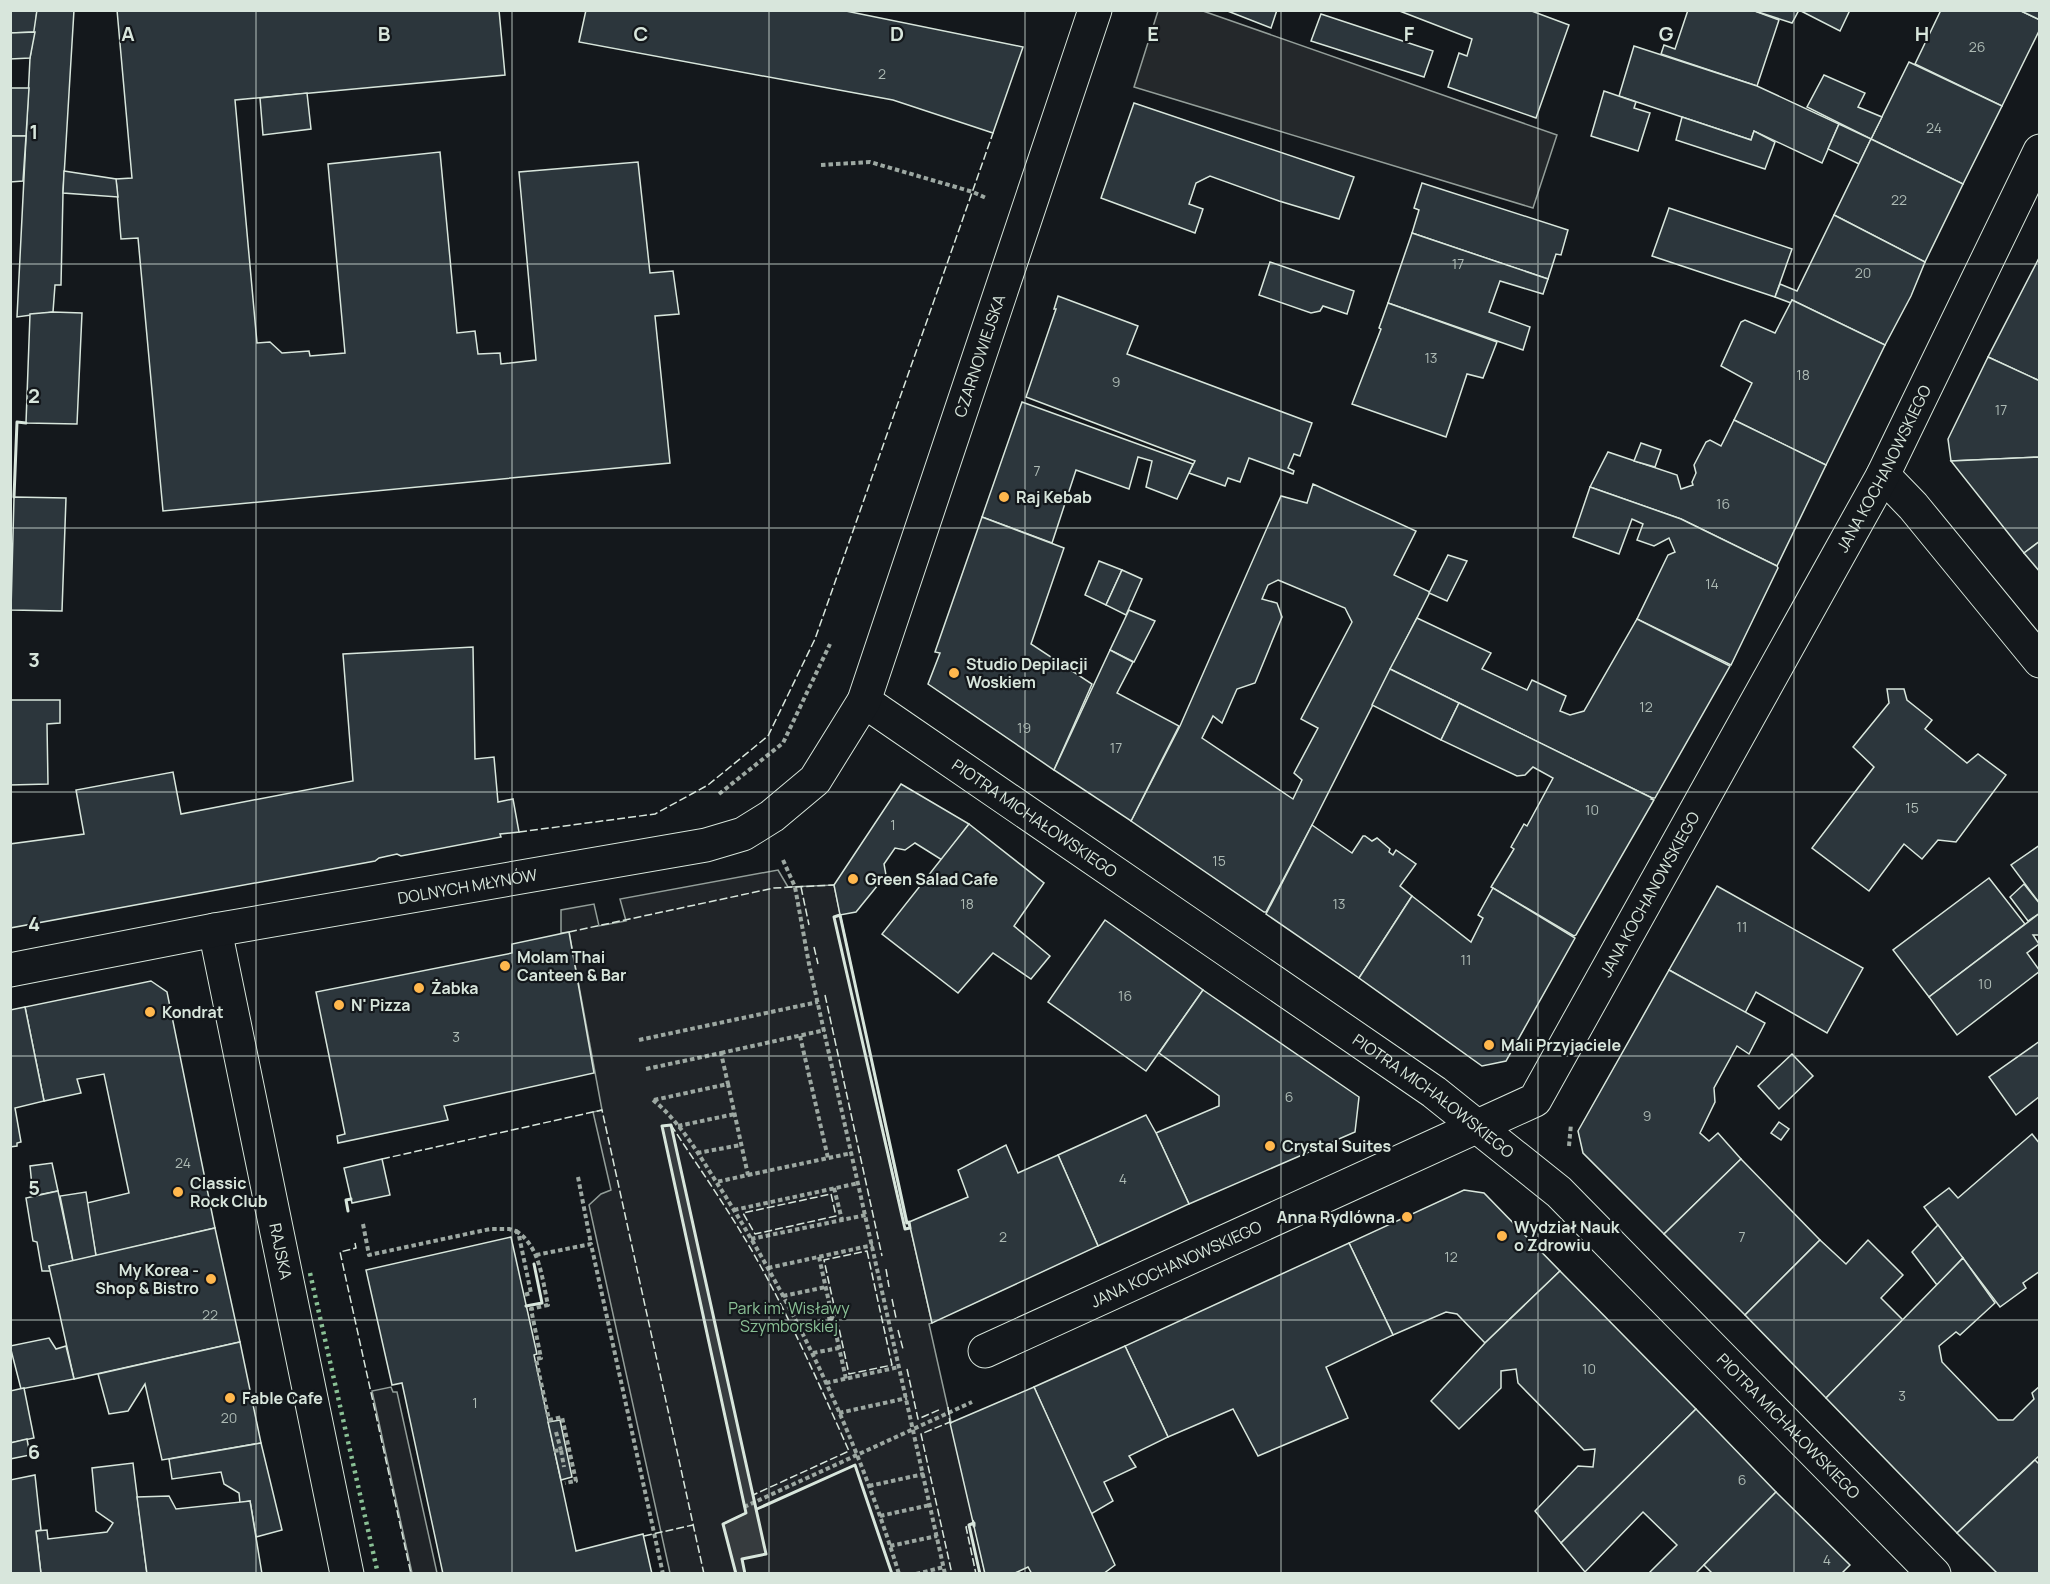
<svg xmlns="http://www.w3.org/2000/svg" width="2050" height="1584" viewBox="0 0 2050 1584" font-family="Manrope,sans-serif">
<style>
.green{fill:#202428;stroke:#939e99;stroke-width:1.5}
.parking{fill:#24282b;stroke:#939e99;stroke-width:1.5}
.water{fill:#363b3e;stroke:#939e99;stroke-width:1.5}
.building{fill:#2c363c;stroke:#d8e6dc;stroke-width:1.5;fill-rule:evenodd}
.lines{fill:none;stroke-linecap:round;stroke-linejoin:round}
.street-casing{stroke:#d8e6dc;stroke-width:35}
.path{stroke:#9da8a2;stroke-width:4;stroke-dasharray:4.5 3;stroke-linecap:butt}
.street{stroke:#14181c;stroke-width:33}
.hedge{stroke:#8ac095;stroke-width:4.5;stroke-dasharray:3 4.5;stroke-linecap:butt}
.fence{stroke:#d8e6dc;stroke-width:1.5;stroke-dasharray:8 3;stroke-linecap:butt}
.wall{stroke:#d8e6dc;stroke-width:3}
.grid{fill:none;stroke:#d8e6dc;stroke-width:1.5;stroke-opacity:0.55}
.poi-dot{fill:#ffb74d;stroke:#14181c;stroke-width:2}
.labels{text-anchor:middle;stroke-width:4.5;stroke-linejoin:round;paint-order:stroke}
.number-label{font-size:14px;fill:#adbab4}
.street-label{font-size:16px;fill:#d8e6dc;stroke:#14181c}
.poi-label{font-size:16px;font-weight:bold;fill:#d8e6dc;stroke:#14181c;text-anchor:start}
.park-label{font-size:16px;fill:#8ac095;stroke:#14181c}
.grid-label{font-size:20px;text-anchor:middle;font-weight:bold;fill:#d8e6dc;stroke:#14181c;stroke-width:4.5;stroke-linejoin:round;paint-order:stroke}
</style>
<rect width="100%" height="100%" fill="#14181c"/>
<!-- green -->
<g class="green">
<polygon points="778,870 788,887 834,885 906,1223 909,1222 932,1323 929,1324 985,1573 670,1573 589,1205 601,1194 611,1190 593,1112 602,1110 569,932 561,933 561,910 594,904 599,926 626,921 620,899"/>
<polygon points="391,1387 393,1392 397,1392 437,1573 412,1573 372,1391"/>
</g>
<!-- parking -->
<polygon class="parking" points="1158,11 1203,11 1557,135 1533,208 1134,87"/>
<!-- water -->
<polygon class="water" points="671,1125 766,1554 742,1559 745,1573 736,1573 723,1524 746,1513 662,1126"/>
<!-- building -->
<g class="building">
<polygon points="10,10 37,10 35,32 10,33"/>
<polygon points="37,10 74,10 63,193 61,285 55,285 53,312 17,317 30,58"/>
<polygon points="117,10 499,10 505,75 235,100 257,343 270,342 282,353 309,351 310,356 345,353 328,164 440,152 457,333 475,331 478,354 500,353 501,364 536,360 519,172 638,162 650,273 673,271 679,314 655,316 670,463 163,511 138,238 121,239 116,179 132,178"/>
<polygon points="586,10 841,10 1023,47 993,133 893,100 579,42"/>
<polygon points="1225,10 1277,10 1271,28"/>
<polygon points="1397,10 1529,10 1569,25 1536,118 1448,87 1459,53 1467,56 1472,39"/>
<polygon points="1688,10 1752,10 1779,20 1757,86 1661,54 1664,45 1675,49"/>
<polygon points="1752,10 1799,10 1792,23"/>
<polygon points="1799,10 1850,10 1840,31"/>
<polygon points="1941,10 2019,10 2040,20 2040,29 2002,106 1915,64"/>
<polygon points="2019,10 2040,10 2040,20"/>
<polygon points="1321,14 1433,51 1424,77 1311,41"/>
<polygon points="35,32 30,58 10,59 10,33"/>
<polygon points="1634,46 1757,86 1839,124 1822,163 1754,131 1751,140 1619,96"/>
<polygon points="1909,62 2002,106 1963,184 1871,139"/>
<polygon points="1824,75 1865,93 1858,107 1882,117 1871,139 1807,107"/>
<polygon points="10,88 29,88 26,136 10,136"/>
<polygon points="1604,91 1636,102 1634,108 1650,113 1638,151 1591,136"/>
<polygon points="307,93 311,129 263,135 260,98"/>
<polygon points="1134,103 1354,177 1339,219 1279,201 1210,176 1196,183 1189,204 1203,209 1195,233 1101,198"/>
<polygon points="1682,117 1751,140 1754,131 1775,142 1765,169 1676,140"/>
<polygon points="1839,124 1871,139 1859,164 1828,149"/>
<polygon points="10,136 26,136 23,181 10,182"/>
<polygon points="1871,139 1963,184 1925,262 1834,215"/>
<polygon points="64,171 116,179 118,197 63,193"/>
<polygon points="1422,183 1568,230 1561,255 1556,254 1548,279 1412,233 1419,210 1414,208"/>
<polygon points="1669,208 1792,249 1775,297 1652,256"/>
<polygon points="1834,215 1925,262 1911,296 1885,345 1792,300 1791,303 1775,297 1780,284 1797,291"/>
<polygon points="1412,233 1548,279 1543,294 1500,281 1489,312 1530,327 1523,350 1388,303"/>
<polygon points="2040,256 2040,381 1988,357"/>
<polygon points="1270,262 1354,291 1347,314 1323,306 1320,311 1311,313 1259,295"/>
<polygon points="1058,296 1138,326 1127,354 1312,423 1300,456 1294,454 1288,468 1294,471 1293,474 1249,458 1240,482 1228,478 1225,486 1189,473 1195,461 1026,397 1056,309 1054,309"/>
<polygon points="1792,300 1885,345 1826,465 1734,420 1752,383 1721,366 1741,322 1745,320 1775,333"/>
<polygon points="1388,303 1497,342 1483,378 1467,374 1446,437 1352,404 1381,329 1379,328"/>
<polygon points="53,312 82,313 77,424 26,423 30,314"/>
<polygon points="1988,357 2040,381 2040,457 1951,461 1948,439"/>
<polygon points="1022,402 1193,464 1177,499 1146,487 1152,461 1138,457 1129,489 1076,470 1052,543 982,517"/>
<polygon points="1734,420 1826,465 1777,566 1681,519 1590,487 1608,452 1677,475 1681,489 1693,485 1692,482 1696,473 1694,465 1706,442 1710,440 1721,446"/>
<polygon points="1641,443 1661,450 1655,467 1634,461"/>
<polygon points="2040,457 2040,541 2024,553 1951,461"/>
<path d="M1313,484L1416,531L1394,575L1430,592L1312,825L1266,912H1264L1131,821L1180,726L1281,496L1307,503ZM1278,580L1345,608L1352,622L1301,719L1318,728L1294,773L1302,780L1293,799L1202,738L1213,716L1222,723L1237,689L1255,683L1282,617L1277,603L1262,599L1268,585Z"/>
<polygon points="1590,487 1681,519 1777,566 1778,568 1731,665 1637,619 1668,555 1675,552 1669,538 1654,546 1637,540 1643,524 1632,519 1619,554 1573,537"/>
<polygon points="14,497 66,498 62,611 11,610"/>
<polygon points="982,517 1064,548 1031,644 1092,684 1054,770 928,684 940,653 935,652"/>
<polygon points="2040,541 2040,572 2024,553"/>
<polygon points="1448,555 1467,561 1447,601 1429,593"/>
<polygon points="1099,561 1122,570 1106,605 1085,595"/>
<polygon points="1122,570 1142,579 1126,615 1106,605"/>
<polygon points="1129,610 1155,621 1134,662 1110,650"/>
<polygon points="1417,618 1491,653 1482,669 1527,690 1532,680 1566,696 1560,711 1570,715 1584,711 1637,619 1730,666 1655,798 1652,798 1390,669"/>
<polygon points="473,647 475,759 494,757 498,802 513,799 519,832 500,834 501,837 401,856 397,854 379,858 375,861 10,928 10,844 84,834 76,790 173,772 181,814 353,781 343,654"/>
<polygon points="1110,650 1133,662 1117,693 1179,726 1131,821 1054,770"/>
<polygon points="1390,669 1459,703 1441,740 1372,705"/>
<polygon points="1887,689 1904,689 1907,700 1932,720 1925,729 1967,763 1978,754 2006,775 1956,842 1938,840 1922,859 1904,844 1869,891 1812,848 1874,767 1853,747 1889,703"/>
<polygon points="10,700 60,700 60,723 47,724 48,784 10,785"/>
<polygon points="1459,703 1652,798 1651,799 1654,800 1576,935 1574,936 1491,887 1514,849 1511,847 1524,824 1527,826 1553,778 1533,767 1525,775 1517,776 1441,740"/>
<polygon points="901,784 969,824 942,860 915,843 905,850 895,848 884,864 886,875 856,912 840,915 834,885"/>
<polygon points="969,824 1044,883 1014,926 1050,956 1031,979 993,953 958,993 882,934"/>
<polygon points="1312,825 1352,853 1363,836 1365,836 1372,841 1377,838 1390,849 1389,852 1393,855 1396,850 1416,864 1400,886 1412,896 1359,978 1266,914"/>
<polygon points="2040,845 2040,904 2011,865"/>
<polygon points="1989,878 2025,924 1929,997 1893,950"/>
<polygon points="2024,884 2040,904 2040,913 2028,921 2010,897"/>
<polygon points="1717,886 1863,968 1827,1033 1756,992 1745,1013 1669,970"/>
<polygon points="1493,888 1575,938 1506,1061 1482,1066 1359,978 1412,896 1471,942 1483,918 1478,915"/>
<polygon points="2040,913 2040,935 2033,935 2039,944 2027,953 2040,971 1957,1035 1929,997"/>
<polygon points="1105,920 1203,990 1146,1071 1048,1002"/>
<polygon points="569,932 594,1073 444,1106 448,1120 338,1143 337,1136 345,1134 316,992 512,953 512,944"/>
<polygon points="1669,970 1765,1023 1749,1054 1737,1046 1714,1088 1715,1102 1700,1133 1709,1141 1718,1133 1741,1159 1664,1234 1583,1153 1578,1131"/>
<polygon points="151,981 167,992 215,1228 96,1256 87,1203 129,1193 104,1074 77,1079 81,1093 44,1101 25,1007"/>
<polygon points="1203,990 1359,1097 1355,1132 1189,1204 1156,1133 1219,1106 1219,1096 1159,1053"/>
<polygon points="25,1007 44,1101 15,1108 21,1142 17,1143 17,1146 10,1147 10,1010"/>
<polygon points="2040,1041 2040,1096 2016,1115 1989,1077"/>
<polygon points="1792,1054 1813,1076 1779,1109 1758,1086"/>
<polygon points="1146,1115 1156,1133 1189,1204 1098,1246 1058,1155"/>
<polygon points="1779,1122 1789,1129 1781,1140 1771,1133"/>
<polygon points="2032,1134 2040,1144 2040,1271 2023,1283 2026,1288 2000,1307 1924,1207 1949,1188 1958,1198"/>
<polygon points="1006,1145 1018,1173 1058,1155 1098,1246 932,1323 909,1222 968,1197 958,1170"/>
<polygon points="382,1159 390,1195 352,1203 344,1168"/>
<polygon points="1741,1159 1820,1240 1745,1315 1664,1234"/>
<polygon points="52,1163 58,1191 33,1196 30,1166"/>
<polygon points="1464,1190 1484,1193 1560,1271 1485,1343 1457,1314 1446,1312 1393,1335 1349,1243"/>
<polygon points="58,1191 73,1261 49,1266 50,1271 42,1271 37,1242 33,1241 26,1198"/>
<polygon points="86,1192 96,1256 73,1261 60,1196"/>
<polygon points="1938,1225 1963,1258 1937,1285 1912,1252"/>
<polygon points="215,1228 240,1342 74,1379 49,1266"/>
<polygon points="511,1237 537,1354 534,1355 576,1551 643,1534 652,1574 443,1574 402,1383 392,1385 366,1270"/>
<polygon points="1820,1240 1846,1264 1868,1240 1903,1275 1881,1298 1903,1320 1826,1398 1745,1315"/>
<polygon points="1349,1243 1393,1335 1326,1367 1348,1418 1258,1456 1233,1409 1168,1437 1125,1346"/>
<polygon points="1963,1258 1995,1303 1960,1335 1956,1332 1939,1346 1942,1362 1998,1420 2013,1420 2034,1399 2032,1393 2040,1386 2040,1455 1957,1533 1826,1398"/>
<polygon points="1560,1271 1696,1409 1561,1543 1535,1511 1578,1466 1593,1467 1595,1449 1584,1450 1518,1383 1516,1369 1501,1371 1501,1388 1459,1429 1431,1401 1485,1343"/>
<polygon points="49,1338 56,1349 66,1346 74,1379 21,1389 10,1346"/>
<polygon points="240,1342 261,1443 162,1460 145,1384 128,1411 109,1414 98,1374"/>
<polygon points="1125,1346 1168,1437 1129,1456 1136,1467 1104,1482 1113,1501 1091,1514 1034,1387"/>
<polygon points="1034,1387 1115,1565 1103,1574 1032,1574 1028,1567 1013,1574 985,1574 950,1423"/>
<polygon points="24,1388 34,1438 10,1443 10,1391"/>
<polygon points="1696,1409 1776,1492 1695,1574 1648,1574 1677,1545 1643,1512 1585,1572 1561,1543"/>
<polygon points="560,1420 572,1477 561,1480 548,1422"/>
<polygon points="27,1439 30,1455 10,1459 10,1443"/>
<polygon points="261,1443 282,1530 256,1537 250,1501 240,1503 239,1493 224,1484 221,1472 172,1479 169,1459"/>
<polygon points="2035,1460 2040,1465 2040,1574 1998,1574 1957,1533"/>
<polygon points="133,1463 147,1574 41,1574 36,1531 47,1530 48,1539 107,1532 113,1523 96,1511 92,1468"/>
<polygon points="35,1475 41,1530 36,1531 41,1574 10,1574 10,1480"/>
<polygon points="1776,1492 1850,1565 1841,1574 1713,1574 1704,1565"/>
<polygon points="169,1496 176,1509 250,1501 262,1574 147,1574 137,1497"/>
</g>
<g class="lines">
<defs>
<g id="street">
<polyline points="1883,475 1913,506 2040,661"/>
<path id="s1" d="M864,701L1434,1092L1559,1192L1934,1574"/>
<path id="s2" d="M215,930L347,1574"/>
<path id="s3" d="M10,970L215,930L706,845L743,834L772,816L815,780L864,701L1095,10"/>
<path id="s4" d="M985,1351L1535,1100L1883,475L2040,151"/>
</g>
</defs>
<!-- street casing -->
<use href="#street" class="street-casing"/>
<!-- path -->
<g class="path">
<polyline points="821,165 870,162 973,192 986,198"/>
<polyline points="719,794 783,743 830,644"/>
<polyline points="783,860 795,887 809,964 945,1574"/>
<polyline points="800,1036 828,1158"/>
<polyline points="639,1040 818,1002"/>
<polyline points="721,1053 825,1030"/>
<polyline points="646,1069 721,1053 728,1084"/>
<path d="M653,1100C683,1124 703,1162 724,1194C798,1312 858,1440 899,1574"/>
<polyline points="654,1100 728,1084 748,1175 716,1182"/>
<polyline points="678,1126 735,1114"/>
<polyline points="1569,1146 1571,1124"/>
<polyline points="697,1153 741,1145"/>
<polyline points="748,1175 852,1153"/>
<polyline points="578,1177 591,1244"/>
<polyline points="834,1188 842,1220"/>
<polyline points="734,1210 859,1183"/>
<polyline points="363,1224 369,1255 490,1229 509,1229 516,1231 519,1236 531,1293 524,1295"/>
<path d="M516,1231C540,1246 542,1279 548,1305L531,1309L541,1358L536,1359L549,1420L562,1417L576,1481L565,1483"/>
<polyline points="751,1239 866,1215"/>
<polyline points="536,1255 591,1244 663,1574"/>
<polyline points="819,1257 846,1379"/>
<polyline points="768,1268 873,1245"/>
<polyline points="783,1296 826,1287"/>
<polyline points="798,1325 833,1318"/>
<polyline points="813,1353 839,1348"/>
<polyline points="826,1383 899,1367"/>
<polyline points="839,1413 907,1398"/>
<polyline points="556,1432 561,1450"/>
<polyline points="554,1451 561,1450 564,1467"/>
<polyline points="869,1486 924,1474"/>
<polyline points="744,1507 972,1402"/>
<polyline points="880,1516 930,1505"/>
<polyline points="890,1546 937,1536"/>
<polyline points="916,1574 944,1567"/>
</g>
<!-- street -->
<use href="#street" class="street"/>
<!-- hedge -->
<polyline class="hedge" points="310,1273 378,1574"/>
<!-- fence -->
<g class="fence">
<polyline points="519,832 655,814 708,785 768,736 815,639 993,133"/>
<polyline points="801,887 809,925"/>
<polyline points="569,932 774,888 834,885"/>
<polyline points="814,947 818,964"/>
<polyline points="825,995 882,1256"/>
<path d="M671,1125C701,1171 733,1216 760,1265C793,1325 821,1388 849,1451L753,1495"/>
<polyline points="382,1159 602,1110 704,1574"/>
<polygon points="831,1194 836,1216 755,1234 743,1213"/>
<polyline points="355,1243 356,1248 340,1252 411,1574"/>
<polygon points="867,1251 892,1365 849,1374 824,1260"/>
<polyline points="886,1269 889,1287"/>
<polyline points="892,1299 896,1318"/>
<polyline points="898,1330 903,1349"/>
<polyline points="907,1369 918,1419 941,1409"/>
<polyline points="948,1407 950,1423"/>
<polyline points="951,1424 950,1422 921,1434 952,1574"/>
<polyline points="973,1520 974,1523 966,1527 976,1574"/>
<polyline points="644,1536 693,1525"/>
</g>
<!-- wall -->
<g class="wall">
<polyline points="14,497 17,422 26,423"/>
<polygon points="840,915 907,1223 909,1222 910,1228 905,1229 834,917"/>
<polyline points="348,1211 346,1200 351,1199"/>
<polyline points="526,1306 542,1303 534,1264"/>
<polyline points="757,1509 855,1465 892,1574"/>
<polyline points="974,1526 974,1523 969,1525 980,1574"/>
<polyline points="736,1574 723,1524 746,1513 662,1126 671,1125 766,1554 742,1559 745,1574"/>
</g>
</g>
<!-- grid -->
<path class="grid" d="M256,10V1574M512,10V1574M769,10V1574M1025,10V1574M1281,10V1574M1538,10V1574M1794,10V1574M10,264H2040M10,528H2040M10,792H2040M10,1056H2040M10,1320H2040"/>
<!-- markers -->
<g class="poi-dot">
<circle cx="1004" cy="497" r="6"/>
<circle cx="954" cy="673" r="6"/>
<circle cx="853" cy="879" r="6"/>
<circle cx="505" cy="966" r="6"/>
<circle cx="419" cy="988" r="6"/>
<circle cx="339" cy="1005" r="6"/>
<circle cx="150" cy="1012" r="6"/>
<circle cx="1489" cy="1045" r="6"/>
<circle cx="1270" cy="1146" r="6"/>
<circle cx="178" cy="1192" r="6"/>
<circle cx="1407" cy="1217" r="6"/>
<circle cx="1502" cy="1236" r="6"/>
<circle cx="211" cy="1279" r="6"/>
<circle cx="230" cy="1398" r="6"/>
</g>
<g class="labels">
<!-- number labels -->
<g class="number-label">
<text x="1977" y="52">26</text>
<text x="882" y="79">2</text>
<text x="1934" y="133">24</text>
<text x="1899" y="205">22</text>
<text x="1458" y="269">17</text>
<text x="1863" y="278">20</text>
<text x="1431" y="363">13</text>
<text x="1803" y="380">18</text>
<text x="1116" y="387">9</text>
<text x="2001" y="415">17</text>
<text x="1037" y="476">7</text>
<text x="1723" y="509">16</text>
<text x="1712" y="589">14</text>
<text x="1646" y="712">12</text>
<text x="1024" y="733">19</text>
<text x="1116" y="753">17</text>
<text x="1912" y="813">15</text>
<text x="1592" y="815">10</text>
<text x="893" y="830">1</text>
<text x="1219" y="866">15</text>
<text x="967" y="909">18</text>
<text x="1339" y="909">13</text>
<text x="1742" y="932">11</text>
<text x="1466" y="965">11</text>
<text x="1985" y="989">10</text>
<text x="1125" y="1001">16</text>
<text x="456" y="1042">3</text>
<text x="1289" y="1102">6</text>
<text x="1647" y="1121">9</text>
<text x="183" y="1168">24</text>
<text x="1123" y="1184">4</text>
<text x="1003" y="1242">2</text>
<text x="1742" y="1242">7</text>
<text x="1451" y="1262">12</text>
<text x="210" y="1320">22</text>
<text x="1589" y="1374">10</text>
<text x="1902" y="1401">3</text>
<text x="475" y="1408">1</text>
<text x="229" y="1423">20</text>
<text x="1742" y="1485">6</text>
<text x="1827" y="1565">4</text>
</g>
<!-- street labels -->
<g class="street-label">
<text dy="6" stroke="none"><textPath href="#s3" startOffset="1293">CZARNOWIEJSKA</textPath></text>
<text dy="6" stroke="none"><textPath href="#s4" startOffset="1326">JANA KOCHANOWSKIEGO</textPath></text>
<text dy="6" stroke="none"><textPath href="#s1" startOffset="207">PIOTRA MICHAŁOWSKIEGO</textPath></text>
<text dy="6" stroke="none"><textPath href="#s3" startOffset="465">DOLNYCH MŁYNÓW</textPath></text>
<text dy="6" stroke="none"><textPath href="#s4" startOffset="840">JANA KOCHANOWSKIEGO</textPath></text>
<text dy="6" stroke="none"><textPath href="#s1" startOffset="693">PIOTRA MICHAŁOWSKIEGO</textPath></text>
<text dy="6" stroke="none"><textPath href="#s2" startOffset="328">RAJSKA</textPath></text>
<text dy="6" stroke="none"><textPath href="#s4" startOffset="210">JANA KOCHANOWSKIEGO</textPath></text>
<text dy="6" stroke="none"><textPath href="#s1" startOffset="1179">PIOTRA MICHAŁOWSKIEGO</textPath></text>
</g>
<!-- poi labels -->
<g class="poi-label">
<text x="1016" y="503">Raj Kebab</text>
<text x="966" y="670">Studio Depilacji<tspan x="966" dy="18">Woskiem</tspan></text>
<text x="865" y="885">Green Salad Cafe</text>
<text x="517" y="963">Molam Thai<tspan x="517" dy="18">Canteen &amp; Bar</tspan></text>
<text x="431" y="994">Żabka</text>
<text x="351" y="1011">N' Pizza</text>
<text x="162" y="1018">Kondrat</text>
<text x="1501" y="1051">Mali Przyjaciele</text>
<text x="1282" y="1152">Crystal Suites</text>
<text x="190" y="1189">Classic<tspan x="190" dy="18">Rock Club</tspan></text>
<text x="1395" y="1223" text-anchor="end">Anna Rydlówna</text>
<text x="1514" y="1233">Wydział Nauk<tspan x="1514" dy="18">o Zdrowiu</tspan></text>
<text x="199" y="1276" text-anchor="end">My Korea -<tspan x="199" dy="18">Shop &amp; Bistro</tspan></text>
<text x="242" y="1404">Fable Cafe</text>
</g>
<!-- park labels -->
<g class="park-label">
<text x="789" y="1314">Park im. Wisławy<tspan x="789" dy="18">Szymborskiej</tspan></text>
</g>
</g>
<g class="grid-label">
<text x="128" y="41">A</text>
<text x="384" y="41">B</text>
<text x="641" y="41">C</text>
<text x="897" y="41">D</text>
<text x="1153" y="41">E</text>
<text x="1409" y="41">F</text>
<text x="1666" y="41">G</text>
<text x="1922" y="41">H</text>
<text x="34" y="139">1</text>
<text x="34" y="403">2</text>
<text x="34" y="667">3</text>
<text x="34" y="931">4</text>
<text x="34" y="1195">5</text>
<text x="34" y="1459">6</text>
</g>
<!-- border -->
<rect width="2050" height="1584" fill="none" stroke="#d8e6dc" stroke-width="24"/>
</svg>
